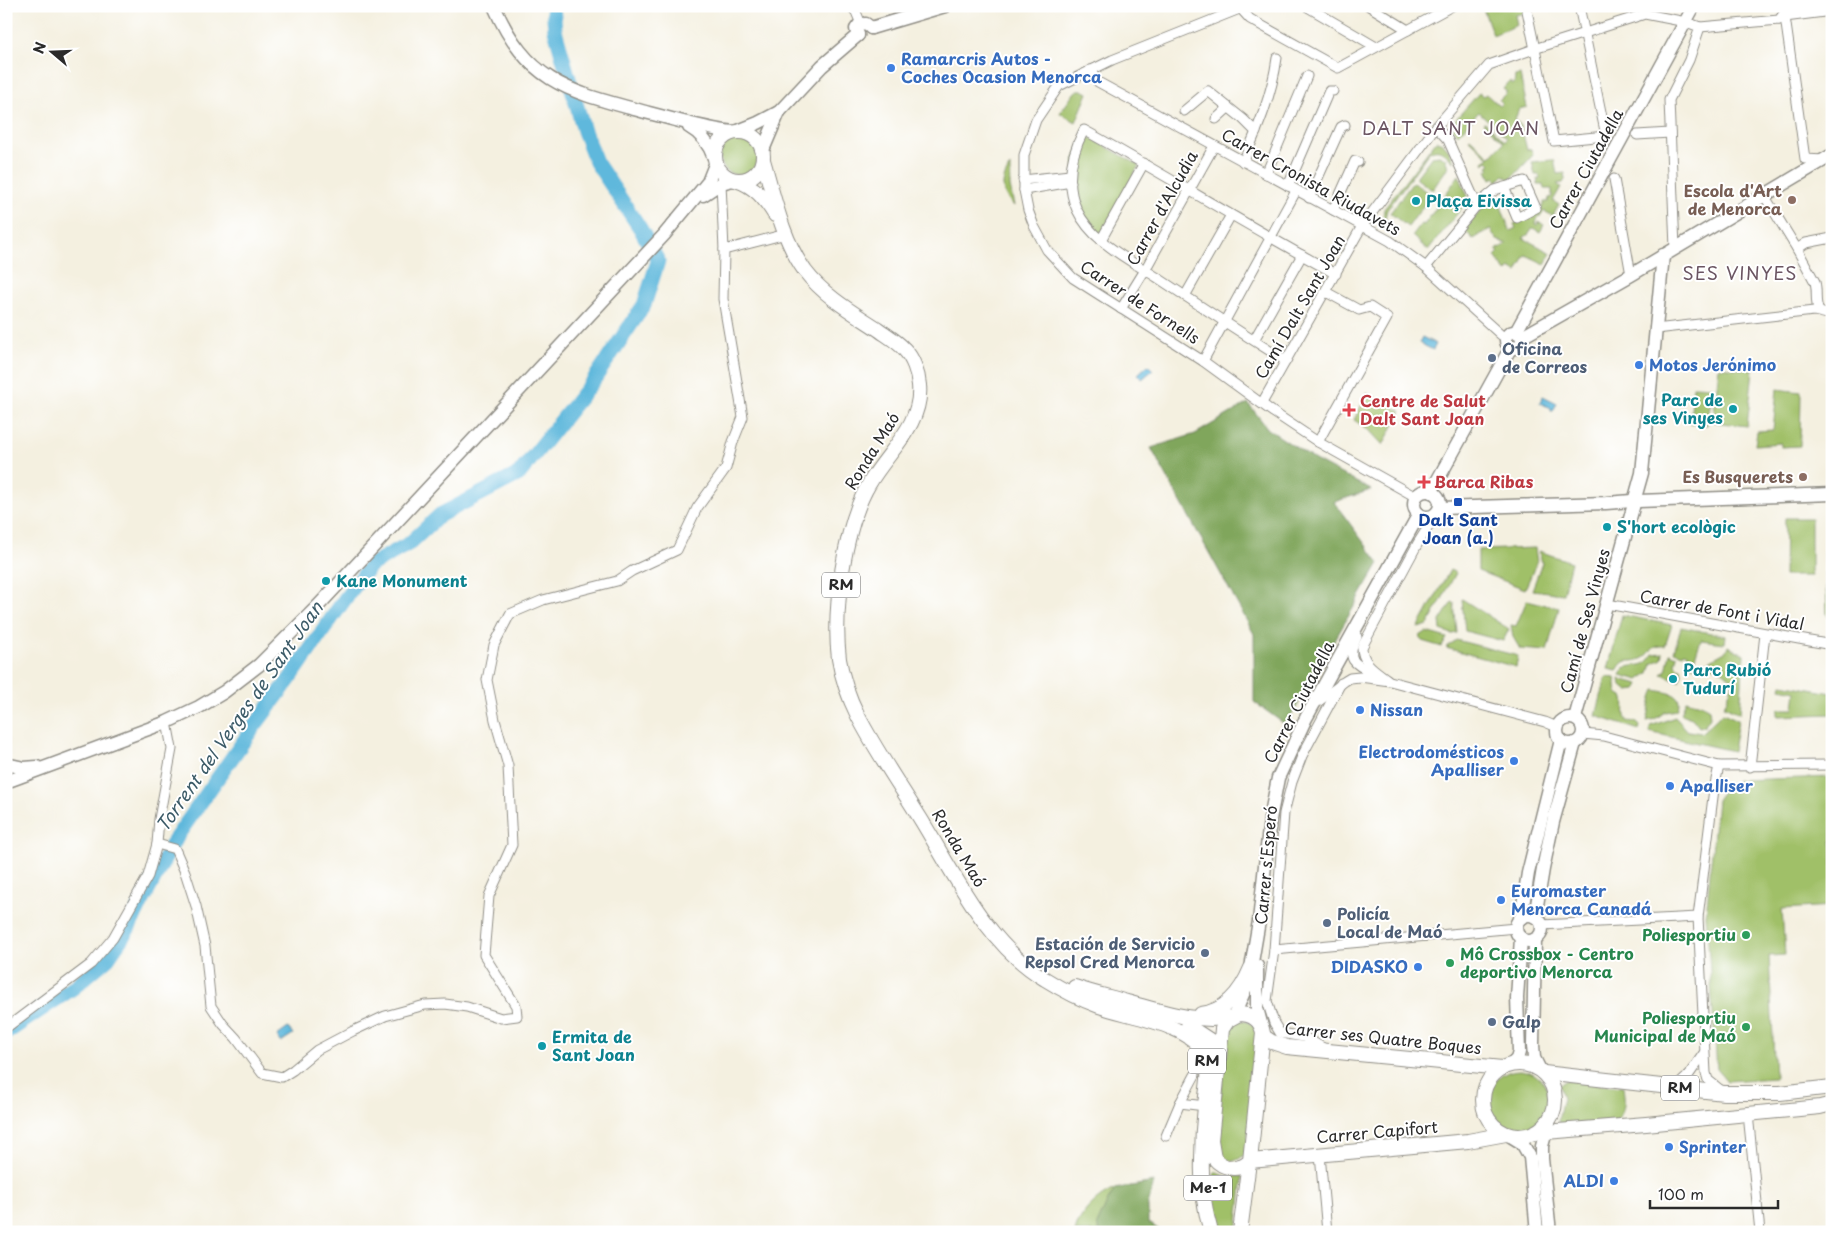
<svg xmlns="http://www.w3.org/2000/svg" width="1838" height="1238" viewBox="0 0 1838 1238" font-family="'Playpen Sans',sans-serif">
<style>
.green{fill:#a0c068;stroke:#66764a}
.forest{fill:#80a65c;stroke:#566844}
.water{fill:#5fb8dc;stroke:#457284}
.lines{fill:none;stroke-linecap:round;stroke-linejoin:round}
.river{stroke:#5fb8dc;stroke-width:15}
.street-casing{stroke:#908e86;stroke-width:11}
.secondary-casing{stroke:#908e86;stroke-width:15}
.primary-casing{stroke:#908e86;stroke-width:16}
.street{stroke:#fff;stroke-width:9}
.secondary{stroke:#fff;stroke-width:12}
.primary{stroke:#fff;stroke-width:14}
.shop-dot{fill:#3f7fe0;stroke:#fff;stroke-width:2}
.education-dot{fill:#8d6e63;stroke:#fff;stroke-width:2}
.culture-dot{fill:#0f9aa8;stroke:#fff;stroke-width:2}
.service-dot{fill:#5c6f8a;stroke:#fff;stroke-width:2}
.health-dot{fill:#e0444e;stroke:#fff;stroke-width:2}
.transit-dot{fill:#1a4fb4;stroke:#fff;stroke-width:2}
.leisure-dot{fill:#2e9e5b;stroke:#fff;stroke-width:2}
.labels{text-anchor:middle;stroke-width:4;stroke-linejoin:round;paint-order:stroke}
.shield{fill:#fff;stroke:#6b6b6b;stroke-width:1}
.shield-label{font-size:15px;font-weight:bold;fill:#2b2b2b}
.shop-label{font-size:16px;font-weight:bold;fill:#366cbe;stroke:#fff;text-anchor:start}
.street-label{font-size:16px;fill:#2b2b2b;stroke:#fff}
.education-label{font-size:16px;font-weight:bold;fill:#785e54;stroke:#fff;text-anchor:end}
.culture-label{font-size:16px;font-weight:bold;fill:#0d838f;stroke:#fff;text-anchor:start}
.service-label{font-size:16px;font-weight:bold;fill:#4e5e75;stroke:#fff;text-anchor:start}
.health-label{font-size:16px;font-weight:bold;fill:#be3a42;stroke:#fff;text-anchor:start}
.transit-label{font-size:16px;font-weight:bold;fill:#164399;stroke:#fff}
.leisure-label{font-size:16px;font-weight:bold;fill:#27864d;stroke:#fff;text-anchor:end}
.neighbourhood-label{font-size:18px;letter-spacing:1px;fill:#6b5562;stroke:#fff}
.water-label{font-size:18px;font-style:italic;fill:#3d5c69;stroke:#fff}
</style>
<rect width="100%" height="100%" fill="#fff"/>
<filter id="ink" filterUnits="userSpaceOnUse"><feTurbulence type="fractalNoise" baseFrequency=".02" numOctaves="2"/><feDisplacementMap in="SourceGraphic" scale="10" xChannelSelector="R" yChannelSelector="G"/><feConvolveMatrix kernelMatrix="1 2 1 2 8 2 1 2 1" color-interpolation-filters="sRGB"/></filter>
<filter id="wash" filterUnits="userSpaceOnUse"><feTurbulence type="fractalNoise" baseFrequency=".0096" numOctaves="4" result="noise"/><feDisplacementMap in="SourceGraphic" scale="20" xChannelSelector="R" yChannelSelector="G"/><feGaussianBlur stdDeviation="1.12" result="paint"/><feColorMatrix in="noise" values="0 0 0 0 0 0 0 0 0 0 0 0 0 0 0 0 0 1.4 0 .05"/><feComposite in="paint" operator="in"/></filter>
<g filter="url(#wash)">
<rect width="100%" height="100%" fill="#f4f0e0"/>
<!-- green -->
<g class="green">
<polygon points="1482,6 1523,6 1525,13 1515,15 1517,25 1493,35"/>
<polygon points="1520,75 1527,107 1519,109 1515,119 1521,126 1527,150 1531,149 1533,155 1510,180 1504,175 1497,182 1495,177 1491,179 1487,170 1490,169 1488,166 1491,164 1488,161 1484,164 1483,162 1489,158 1469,139 1470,138 1490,157 1504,142 1483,123 1485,122 1505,141 1507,138 1479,112 1458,134 1453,129 1455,120 1479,93 1483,96 1486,94 1499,106 1502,103 1499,100 1507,92 1503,89 1510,81 1511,83 1514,84 1515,76"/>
<polygon points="1078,90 1082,90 1088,93 1076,122 1060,113 1075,92"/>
<polygon points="1085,135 1139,165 1100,236 1086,220 1075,196 1074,161"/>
<circle cx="739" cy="156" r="19"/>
<path d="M1436,141C1447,142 1449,152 1454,162C1445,156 1442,145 1429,152L1387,210L1385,218L1387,222L1385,224L1383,219L1384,209Z"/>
<polygon points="1439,155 1445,158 1448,167 1433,189 1431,189 1417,179 1417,176 1432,156"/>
<polygon points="1552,160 1554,160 1557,174 1565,173 1564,177 1566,178 1563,183 1557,184 1561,187 1553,201 1559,205 1553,216 1544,211 1541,216 1539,216 1535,224 1537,225 1539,222 1544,225 1540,232 1533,228 1529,234 1523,238 1551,253 1545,264 1526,255 1517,272 1510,268 1506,272 1495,256 1499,252 1496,250 1507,244 1497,240 1490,229 1473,239 1464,230 1494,195 1497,195 1510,231 1516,228 1514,224 1541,209 1544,205 1544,202 1548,202 1549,198 1552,197 1552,189 1544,189 1543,184 1538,184 1537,179 1540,178 1539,175 1535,175 1532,162"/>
<path d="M1010,166V186L1014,206C1000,191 1000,184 1010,166Z"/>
<polygon points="1459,175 1469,199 1428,250 1412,236 1421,224 1424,225"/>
<polygon points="1413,182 1431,195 1408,227 1390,213"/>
<polygon points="1719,367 1753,370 1747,426 1713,422"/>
<polygon points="1693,386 1713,387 1707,425 1690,424"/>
<polygon points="1777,389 1801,392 1800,446 1781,447 1781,443 1755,445 1757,431 1773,430"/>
<polygon points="1367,393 1401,411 1383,445 1369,430 1354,420"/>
<polygon points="1785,518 1811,518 1811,576 1784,576"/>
<polygon points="1832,539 1832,625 1827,614 1825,553 1826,545"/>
<polygon points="1535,548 1537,562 1525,589 1478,571 1478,550"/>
<polygon points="1539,551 1571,562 1563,594 1532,590 1542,563"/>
<polygon points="1450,570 1456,573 1428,625 1418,628"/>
<polygon points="1462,599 1509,629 1503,641 1465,631"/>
<polygon points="1527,600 1559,608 1547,651 1520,649 1513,637 1511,625 1516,626"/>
<polygon points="1452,602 1454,603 1457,633 1452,634 1441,630 1440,621"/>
<path d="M1622,615L1672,625L1665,646C1649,645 1652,655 1641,659C1629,664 1624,656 1617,671L1608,669Z"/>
<path d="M1681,627L1726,636L1725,643L1701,640L1693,662L1700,666L1725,652L1728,646L1744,654L1740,713L1724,706L1733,683C1728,673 1713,662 1702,668L1688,665L1687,662L1689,657L1688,653L1684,652L1683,654L1674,651Z"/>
<polygon points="1426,632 1447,638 1442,647 1422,641 1420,636"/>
<polygon points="1456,640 1518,656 1516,667 1446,648"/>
<path d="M1663,653L1662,659L1652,664L1649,673L1639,680L1621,675L1624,668C1638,663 1646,669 1653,654Z"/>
<polygon points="1670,653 1677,656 1675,663 1677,667 1681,668 1682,673 1679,681 1662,674 1666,671"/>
<path d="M1606,677L1615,678C1618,686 1613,694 1623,696C1627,705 1622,712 1627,721C1633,722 1636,721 1640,726L1639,730L1596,716Z"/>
<polygon points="1620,679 1639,684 1636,690 1628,691 1621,685"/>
<polygon points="1782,684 1832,693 1832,714 1778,716 1778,709 1794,709 1796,691 1781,688"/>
<path d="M1655,690C1668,693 1685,693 1677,710L1665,712L1655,719L1647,721C1650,710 1650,700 1655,690Z"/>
<polygon points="1686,700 1701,704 1709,709 1710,717 1704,726 1699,727 1693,719 1681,714"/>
<polygon points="1723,713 1738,720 1733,751 1649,732 1651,726 1675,717 1688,731 1701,733"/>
<polygon points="1832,777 1832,906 1782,909 1785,955 1769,956 1775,1078 1727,1081 1717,1069 1706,915 1717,800 1725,788 1738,780"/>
<path d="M1240,1020C1251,1022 1255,1025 1259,1036L1246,1153C1240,1160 1228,1166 1220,1157C1218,1154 1217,1148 1215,1145L1229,1026Z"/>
<circle cx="1519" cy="1100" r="30"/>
<path d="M1567,1080L1623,1087C1625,1102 1626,1110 1615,1122L1562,1125L1558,1121L1563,1098L1559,1085Z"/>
<path d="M1215,1172L1228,1177L1243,1176L1237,1232H1216C1213,1213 1209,1190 1215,1172Z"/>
<path d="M1115,1189L1106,1205L1097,1225L1100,1232H1075C1079,1213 1099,1195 1115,1189Z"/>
</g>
<!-- forest -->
<g class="forest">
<polygon points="1248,403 1268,429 1315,460 1371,490 1334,502 1379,563 1286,725 1254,702 1254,634 1151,448 1195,434"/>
<polygon points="1154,1182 1148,1205 1148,1222 1162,1232 1100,1232 1097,1225 1106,1205 1115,1189"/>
</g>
<!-- water -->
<g class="water">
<polygon points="1422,337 1436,344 1433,350 1419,343"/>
<polygon points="1148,365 1153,370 1142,379 1138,374"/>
<polygon points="1543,396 1557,403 1553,411 1551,411 1551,408 1540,403"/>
<polygon points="288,1028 293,1034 281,1042 277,1036"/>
</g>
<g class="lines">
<!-- river -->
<polyline class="river" points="6,1033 73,988 108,958 128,929 175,839 250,732 289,680 347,596 371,565 410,543 440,515 519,474 593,381 644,305 658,261 640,228 596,162 584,131 555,30 553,6"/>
</g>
</g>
<g filter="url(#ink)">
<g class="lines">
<defs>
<g id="street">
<polyline points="851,6 856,12 861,24"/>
<polyline points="1247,6 1112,60 1059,86 1036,120 1024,155 1024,190 1028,210 1034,226 1047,250 1073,278 1203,361 1273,412 1318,442 1416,497"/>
<polyline points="1306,6 1376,47"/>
<polyline points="1369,6 1408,30"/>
<polyline points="1526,6 1554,141 1606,136 1579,6"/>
<polyline points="1241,9 1250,19 1338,68 1452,6"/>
<polyline points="1785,17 1805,159 1824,160"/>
<polyline points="1779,20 1789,6"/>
<polyline points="1090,70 1098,82 1390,241 1426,267 1501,335 1506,337"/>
<polyline points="1184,111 1208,91 1243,119 1256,132"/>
<polyline points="1216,119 1228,108"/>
<polyline points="1637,135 1670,133"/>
<path d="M1243,162C1258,128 1272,95 1277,58"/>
<polyline points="1266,174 1307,76"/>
<polyline points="1614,179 1631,275"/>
<polyline points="1023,180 1070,175"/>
<polyline points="1288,186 1329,91 1333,91"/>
<polyline points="1024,190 1071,182"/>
<path d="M1764,195L1797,249L1815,282C1818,293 1814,301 1819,311"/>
<polyline points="1309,198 1341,127 1345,125"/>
<polyline points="1477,205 1495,190 1524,181 1536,208 1517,218 1504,187"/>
<polyline points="1333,210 1355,161 1358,162"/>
<polyline points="1101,240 1144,163"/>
<polyline points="1675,248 1669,100 1689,60 1700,27"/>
<polyline points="1797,249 1806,243 1832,238"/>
<polyline points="724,250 786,234"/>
<polyline points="1426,267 1477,205 1448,140 1436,127"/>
<polyline points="1185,296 1231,215"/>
<polyline points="1121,309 1145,270 1214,146"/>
<polyline points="1655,329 1814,311 1832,315"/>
<polyline points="1254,340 1302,255"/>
<polyline points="1203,361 1296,191"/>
<path d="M1286,361C1243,334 1200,306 1158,278C1139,266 1118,255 1101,240C1092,233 1082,221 1077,210C1065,183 1071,155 1084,130C1169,177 1251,228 1336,274"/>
<polyline points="1262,403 1362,226 1436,127 1489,65 1534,49 1645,14 1686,22 1700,27 1779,20 1785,17 1832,11"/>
<polyline points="1318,442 1387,318 1370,307 1359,310 1326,292"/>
<polyline points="1607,604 1832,645"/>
<path d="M1357,637C1345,659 1354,665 1374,673"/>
<path d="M1387,679C1375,670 1362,663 1362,647L1418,543L1437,513"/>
<polyline points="1318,702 1345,681 1350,678 1360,677 1390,681 1545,722 1557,727"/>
<polyline points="1583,734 1604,736 1719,766 1832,765"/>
<polyline points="1719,766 1714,789 1698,917 1706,1073 1708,1080 1722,1091"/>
<polyline points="1750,767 1765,634"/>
<polyline points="157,844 175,849 185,872 196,906 205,946 211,1006 223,1024 236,1038 262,1073 282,1077 293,1070 317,1050 353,1031 385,1016 425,1005 445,1004 467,1007 501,1018 517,1016 516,1006 484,955 489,896 512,845 508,766 495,720 487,680 494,645 510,614 543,600 617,581 632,571 677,550 697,508 726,468 733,442 743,417 723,299 724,250 721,183"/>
<polyline points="1541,925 1698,917"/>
<polyline points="1274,950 1516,928"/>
<polyline points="6,1028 91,964 113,938 148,876 157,844 159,819 172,749 167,722"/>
<polyline points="1325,1049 1304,1037 1280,1033 1274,1023 1267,1001 1274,950 1284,813 1292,782 1302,756 1341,683"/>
<polyline points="1675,1088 1688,1076 1704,1053"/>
<polyline points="1180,1103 1195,1075"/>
<polyline points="1748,1114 1760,1232"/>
<polyline points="1166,1136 1180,1103 1205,1106"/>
<polyline points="1320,1155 1327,1232"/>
</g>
<g id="secondary">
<path d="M494,6C529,86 572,92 649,113C677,120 704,129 734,132"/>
<polyline points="871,28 945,6"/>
<polyline points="858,35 856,29 859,25 866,24 871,28"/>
<path d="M689,127C702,134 709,144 714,158"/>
<polyline points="738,131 758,123 779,112 822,66 858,35"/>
<polyline points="763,150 779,112"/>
<polyline points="703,195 721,183 733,180"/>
<circle cx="1514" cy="340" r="8"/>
<polyline points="1516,332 1694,6"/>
<polyline points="1522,337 1631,275 1832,155"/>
<circle cx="1427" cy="504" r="13"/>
<polyline points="1431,492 1511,347"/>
<polyline points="1635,498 1642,473 1663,255"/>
<polyline points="1440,508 1606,503 1632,501 1635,498 1638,501 1832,494"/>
<circle cx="1570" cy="731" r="13"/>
<polyline points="1575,718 1634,504"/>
<polyline points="6,764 24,768 37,767"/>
<polyline points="6,782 167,722 199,707 224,692 259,665 318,606 664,235 708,182 716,162"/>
<circle cx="1529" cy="928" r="13"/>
<polyline points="1535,917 1543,869 1553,822 1575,743"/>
<polyline points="1521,918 1528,873 1561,740"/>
<polyline points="1535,939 1533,1045 1534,1058 1540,1070"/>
<polyline points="1257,966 1257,1008 1262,1027"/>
<polyline points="1234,1016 1246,987 1251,968 1259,921 1270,819 1278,778 1306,718 1419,514"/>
<polyline points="1512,1064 1517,1059 1519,1052 1517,998 1521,938"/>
<polyline points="1509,1135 1522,1143 1530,1157 1537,1232"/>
<polyline points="1550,1232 1542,1159 1542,1146 1550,1117"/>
</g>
<g id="primary">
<circle cx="739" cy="156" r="24"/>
<path d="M763,160C774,197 782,239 805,271C824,296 852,312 878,329C886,335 897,341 904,349C913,358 918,373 919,385C923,425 887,452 869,484C844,526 833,611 839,659C842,678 849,698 858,716C876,751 899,784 920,818C954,873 987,945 1045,979C1061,989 1080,999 1099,1006C1130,1017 1189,1023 1205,1054C1212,1069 1206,1090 1205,1106C1203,1124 1202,1142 1202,1159C1201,1184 1204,1208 1211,1232"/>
<path d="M736,180C755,186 765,199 775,215"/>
<path d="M1075,987C1092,993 1110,997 1127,1002C1161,1011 1197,1024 1232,1017"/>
<path d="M1201,1014C1227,1011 1242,990 1251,968"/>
<path d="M1239,1014C1252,1014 1261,1020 1263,1033L1250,1161C1239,1172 1223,1169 1214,1158L1211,1140L1222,1029L1228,1020Z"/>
<polyline points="1188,1026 1214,1043 1219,1053"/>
<polyline points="1263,1036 1272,1042 1287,1047 1502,1068"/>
<circle cx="1519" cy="1100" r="36"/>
<polyline points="1544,1073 1724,1093 1780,1093 1832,1087"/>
<polyline points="1533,1133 1646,1124 1820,1107 1832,1104"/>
<polyline points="1250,1161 1468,1141 1506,1134"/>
<polyline points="1240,1232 1249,1162"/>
</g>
</defs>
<!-- street casing -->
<use href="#street" class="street-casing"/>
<!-- secondary casing -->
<use href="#secondary" class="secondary-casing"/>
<!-- primary casing -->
<use href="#primary" class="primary-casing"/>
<!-- street -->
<use href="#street" class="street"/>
<!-- secondary -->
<use href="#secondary" class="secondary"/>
<!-- primary -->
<use href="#primary" class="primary"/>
</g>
</g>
<!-- markers -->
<g class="shop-dot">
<circle cx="891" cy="68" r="5"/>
<circle cx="1639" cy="365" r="5"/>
<circle cx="1360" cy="710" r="5"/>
<circle cx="1514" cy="761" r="5"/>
<circle cx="1670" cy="786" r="5"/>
<circle cx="1501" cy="900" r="5"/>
<circle cx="1418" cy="967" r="5"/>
<circle cx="1669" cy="1147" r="5"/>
<circle cx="1614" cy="1181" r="5"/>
</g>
<g class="education-dot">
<circle cx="1792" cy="200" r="5"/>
<circle cx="1803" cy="477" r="5"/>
</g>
<g class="culture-dot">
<circle cx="1416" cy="201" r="5"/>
<circle cx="1733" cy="409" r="5"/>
<circle cx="1607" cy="527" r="5"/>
<circle cx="326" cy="581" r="5"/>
<circle cx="1673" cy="679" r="5"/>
<circle cx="542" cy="1046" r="5"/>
</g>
<g class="service-dot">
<circle cx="1492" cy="358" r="5"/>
<circle cx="1327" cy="923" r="5"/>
<circle cx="1205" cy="953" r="5"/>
<circle cx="1492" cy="1022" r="5"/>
</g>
<g class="health-dot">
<path d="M1346.5 402.5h5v5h5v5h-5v5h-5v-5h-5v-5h5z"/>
<path d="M1421.5 474.5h5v5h5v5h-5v5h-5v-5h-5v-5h5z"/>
</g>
<rect class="transit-dot" x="1453" y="497" width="10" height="10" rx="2.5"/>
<g class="leisure-dot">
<circle cx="1746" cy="935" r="5"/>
<circle cx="1450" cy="963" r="5"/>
<circle cx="1746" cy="1027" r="5"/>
</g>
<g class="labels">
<!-- shield labels -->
<g class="shield">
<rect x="822" y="572.5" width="38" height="25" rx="4"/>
<rect x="1188" y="1048.5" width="38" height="25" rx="4"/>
<rect x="1661" y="1075.5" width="38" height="25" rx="4"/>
<rect x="1184" y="1175.5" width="48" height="25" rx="4"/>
</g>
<g class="shield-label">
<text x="841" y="590">RM</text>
<text x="1207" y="1066">RM</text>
<text x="1680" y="1093">RM</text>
<text x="1208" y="1193">Me-1</text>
</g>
<!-- shop labels -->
<g class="shop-label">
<text x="901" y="65">Ramarcris Autos -<tspan x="901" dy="18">Coches Ocasion Menorca</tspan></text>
<text x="1649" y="371">Motos Jerónimo</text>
<text x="1370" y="716">Nissan</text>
<text x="1504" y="758" text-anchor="end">Electrodomésticos<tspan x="1504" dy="18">Apalliser</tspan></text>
<text x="1680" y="792">Apalliser</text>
<text x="1511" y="897">Euromaster<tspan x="1511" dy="18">Menorca Canadá</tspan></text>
<text x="1408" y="973" text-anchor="end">DIDASKO</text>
<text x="1679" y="1153">Sprinter</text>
<text x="1604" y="1187" text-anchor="end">ALDI</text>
</g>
<!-- street labels -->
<g class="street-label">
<text transform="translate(1586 169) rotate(-61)" y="6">Carrer Ciutadella</text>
<text transform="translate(1311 182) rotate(29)" y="6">Carrer Cronista Riudavets</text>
<text transform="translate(1162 208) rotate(-61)" y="6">Carrer d'Alcudia</text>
<text transform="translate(1140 302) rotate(33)" y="6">Carrer de Fornells</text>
<text transform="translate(1300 307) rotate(-60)" y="6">Camí Dalt Sant Joan</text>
<text transform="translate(872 451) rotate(-58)" y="6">Ronda Maó</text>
<text transform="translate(1722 610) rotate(10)" y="6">Carrer de Font i Vidal</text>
<text transform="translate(1585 621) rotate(-75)" y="6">Camí de Ses Vinyes</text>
<text transform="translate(1299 702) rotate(-63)" y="6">Carrer Ciutadella</text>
<text transform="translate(959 848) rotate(59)" y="6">Ronda Maó</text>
<text transform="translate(1266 865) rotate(-85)" y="6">Carrer s'Esperó</text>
<text transform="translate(1383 1038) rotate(6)" y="6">Carrer ses Quatre Boques</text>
<text transform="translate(1377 1132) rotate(-5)" y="6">Carrer Capifort</text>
</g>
<!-- education labels -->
<g class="education-label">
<text x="1782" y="197">Escola d'Art<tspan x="1782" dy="18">de Menorca</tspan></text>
<text x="1793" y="483">Es Busquerets</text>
</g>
<!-- culture labels -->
<g class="culture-label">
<text x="1426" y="207">Plaça Eivissa</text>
<text x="1723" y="406" text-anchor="end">Parc de<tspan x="1723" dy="18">ses Vinyes</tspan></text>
<text x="1617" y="533">S'hort ecològic</text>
<text x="336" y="587">Kane Monument</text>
<text x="1683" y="676">Parc Rubió<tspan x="1683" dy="18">Tudurí</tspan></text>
<text x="552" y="1043">Ermita de<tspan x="552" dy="18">Sant Joan</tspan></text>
</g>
<!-- service labels -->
<g class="service-label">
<text x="1502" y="355">Oficina<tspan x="1502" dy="18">de Correos</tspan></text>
<text x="1337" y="920">Policía<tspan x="1337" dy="18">Local de Maó</tspan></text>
<text x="1195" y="950" text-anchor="end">Estación de Servicio<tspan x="1195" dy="18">Repsol Cred Menorca</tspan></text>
<text x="1502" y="1028">Galp</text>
</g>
<!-- health labels -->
<g class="health-label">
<text x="1360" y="407">Centre de Salut<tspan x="1360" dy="18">Dalt Sant Joan</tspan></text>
<text x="1434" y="488">Barca Ribas</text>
</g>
<!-- transit labels -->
<g class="transit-label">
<text x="1458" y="526">Dalt Sant<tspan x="1458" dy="18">Joan (a.)</tspan></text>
</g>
<!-- leisure labels -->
<g class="leisure-label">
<text x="1736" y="941">Poliesportiu</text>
<text x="1460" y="960" text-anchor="start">Mô Crossbox - Centro<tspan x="1460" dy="18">deportivo Menorca</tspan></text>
<text x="1736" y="1024">Poliesportiu<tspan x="1736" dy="18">Municipal de Maó</tspan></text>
</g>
<!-- neighbourhood labels -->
<g class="neighbourhood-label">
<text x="1451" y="135">DALT SANT JOAN</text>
<text x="1740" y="280">SES VINYES</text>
</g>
<!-- water labels -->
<g class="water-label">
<text transform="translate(240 717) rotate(-55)" y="6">Torrent del Verges de Sant Joan</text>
</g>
</g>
<!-- margin -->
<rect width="1838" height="1238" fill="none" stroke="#fff" stroke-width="25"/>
<!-- north arrow -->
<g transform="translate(52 52) rotate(289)" stroke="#ffffff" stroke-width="4" paint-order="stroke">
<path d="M0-4L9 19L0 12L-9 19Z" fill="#2b2b2b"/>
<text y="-8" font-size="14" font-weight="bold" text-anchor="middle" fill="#2b2b2b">N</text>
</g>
<!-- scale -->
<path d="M1650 1200v8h128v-8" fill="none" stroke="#2b2b2b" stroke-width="2.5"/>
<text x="1658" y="1200" font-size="15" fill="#2b2b2b" stroke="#ffffff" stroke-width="4" paint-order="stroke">100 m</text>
</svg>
